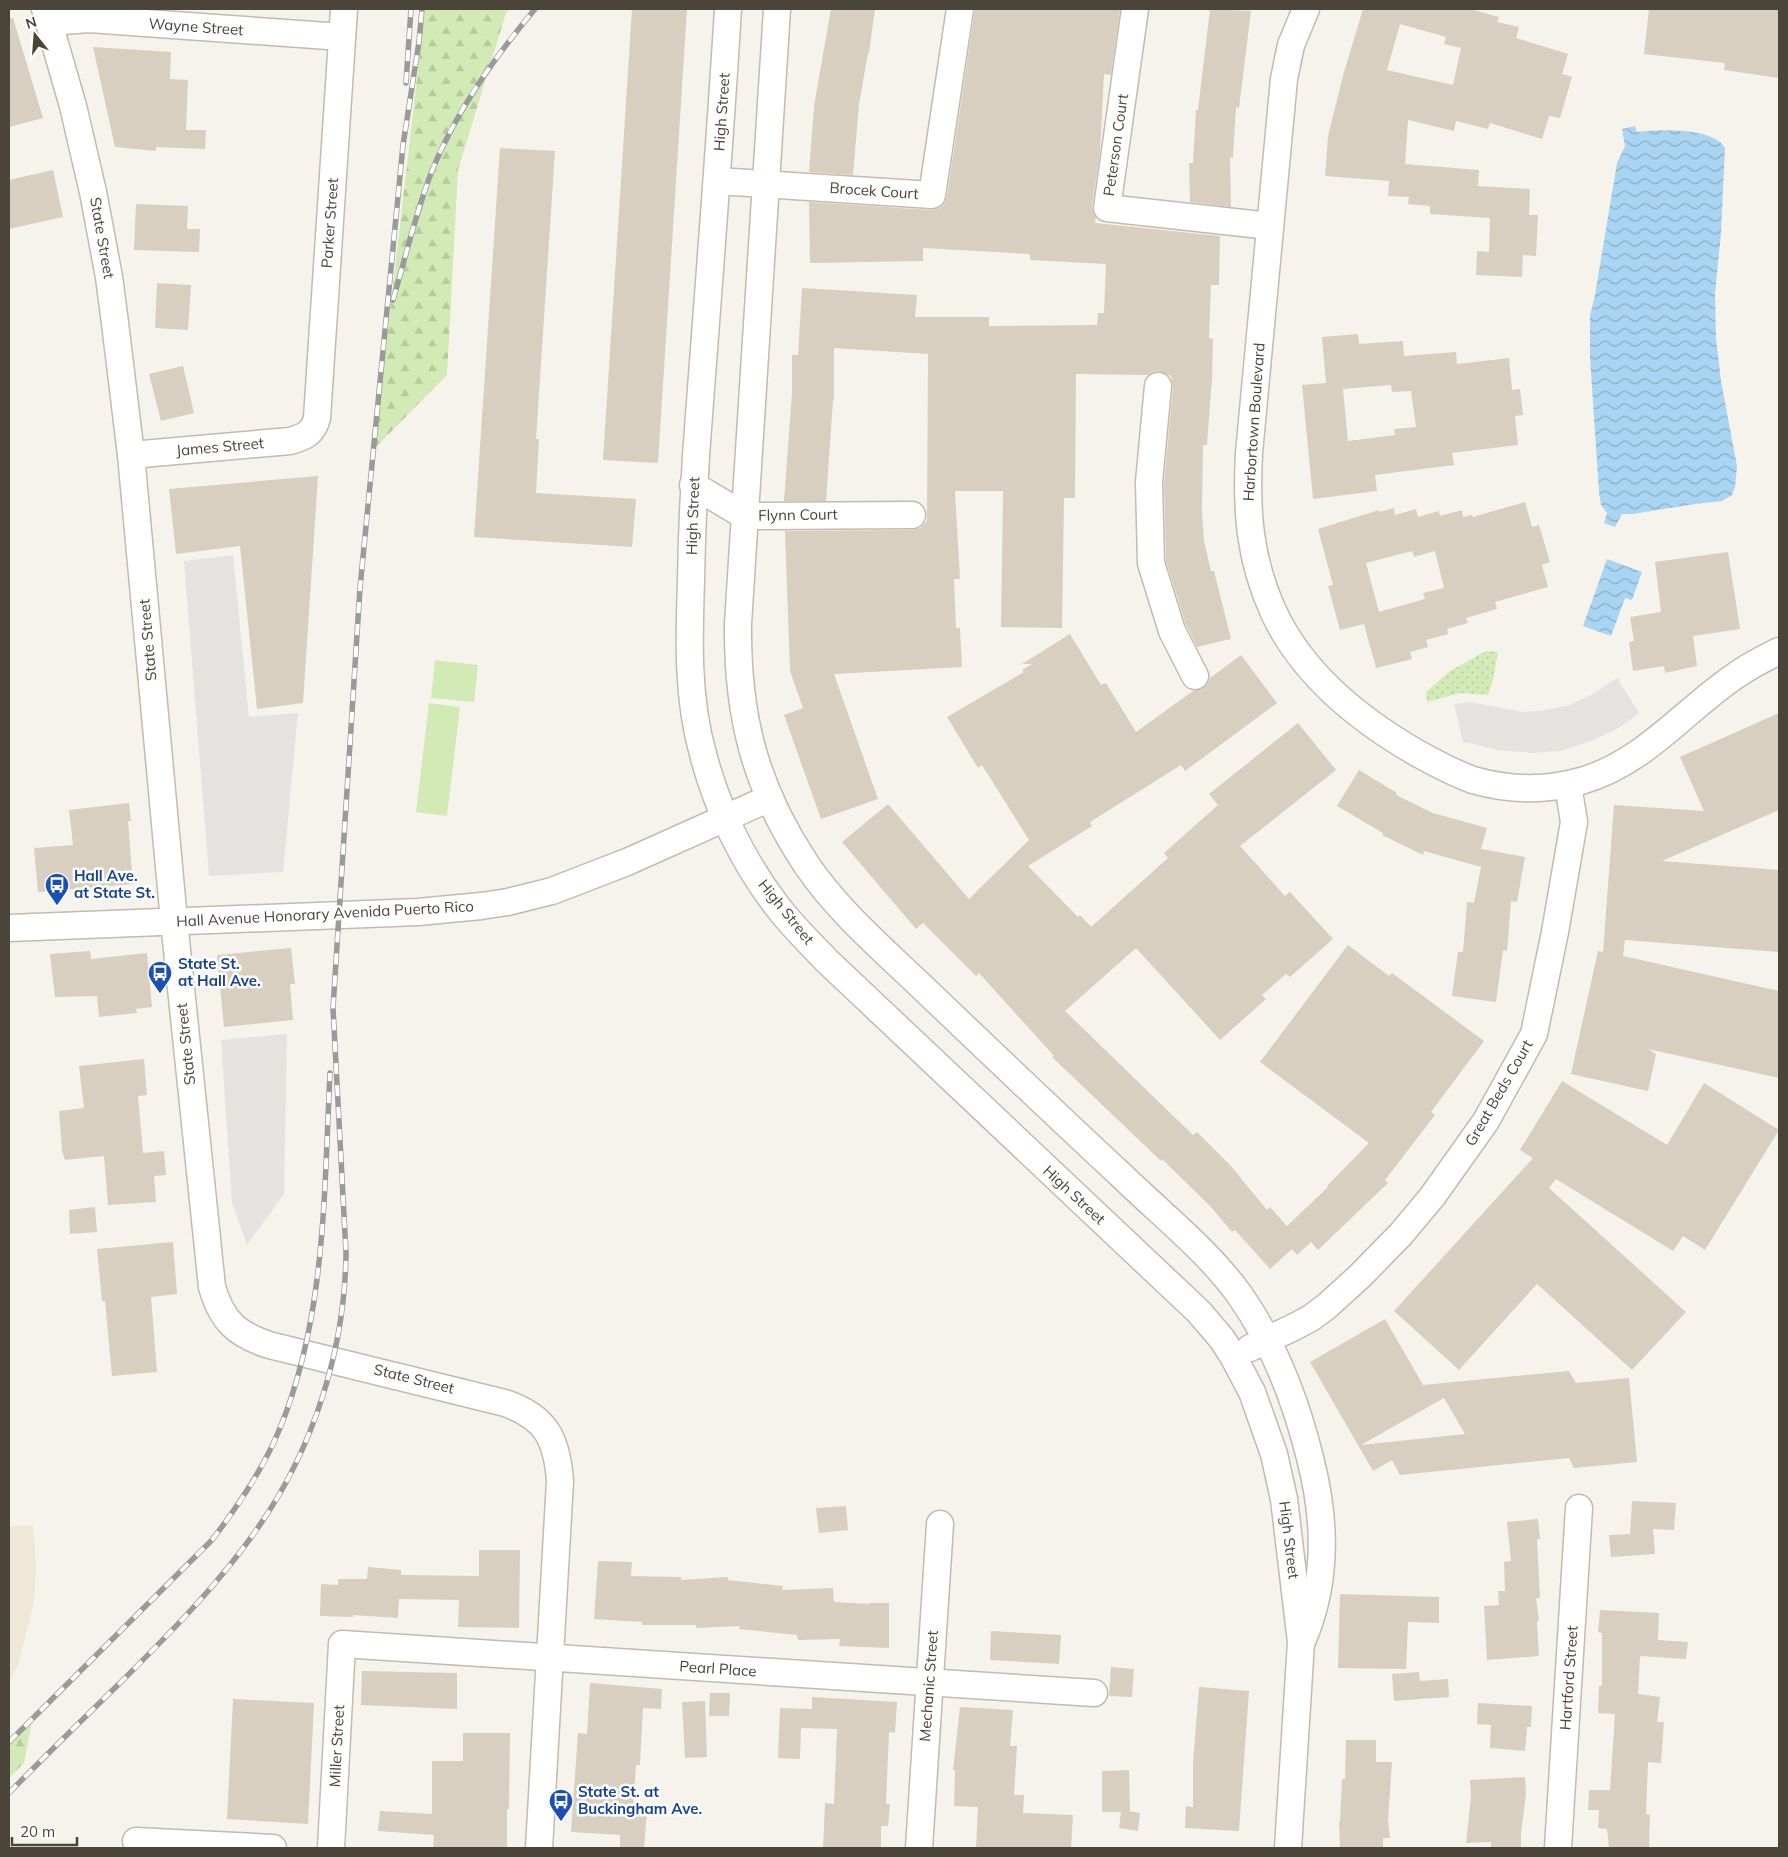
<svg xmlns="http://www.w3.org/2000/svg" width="1788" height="1857" viewBox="0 0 1788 1857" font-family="Mulish,sans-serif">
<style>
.education{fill:#efe8d6}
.forest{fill:url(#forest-firs)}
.park{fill:url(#park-dots)}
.garden{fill:#d2eab5}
.parking{fill:#e5e3e0}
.water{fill:url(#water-waves)}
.building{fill:#d8cfc1;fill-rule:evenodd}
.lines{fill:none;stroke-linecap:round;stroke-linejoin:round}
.minor-casing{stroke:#c2bbae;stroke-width:29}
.minor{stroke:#fff;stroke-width:26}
.rail-casing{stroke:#9a9a9a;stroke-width:5.5}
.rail{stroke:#fff;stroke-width:4;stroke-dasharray:11;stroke-linecap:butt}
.labels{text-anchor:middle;stroke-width:5;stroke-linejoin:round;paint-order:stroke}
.street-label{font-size:15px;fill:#4b4439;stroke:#fff}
.transit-label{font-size:15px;font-weight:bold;fill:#164399;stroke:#fff;text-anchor:start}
</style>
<defs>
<pattern id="forest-firs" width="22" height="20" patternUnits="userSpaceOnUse" patternTransform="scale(1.25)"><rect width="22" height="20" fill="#d2eab5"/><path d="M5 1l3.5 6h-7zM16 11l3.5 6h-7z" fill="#b6ca9c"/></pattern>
<pattern id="park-dots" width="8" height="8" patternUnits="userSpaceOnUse" patternTransform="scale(1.25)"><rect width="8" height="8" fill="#d2eab5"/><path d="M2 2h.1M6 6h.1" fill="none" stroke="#b6ca9c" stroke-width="1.8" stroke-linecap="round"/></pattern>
<pattern id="water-waves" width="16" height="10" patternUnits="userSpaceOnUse" patternTransform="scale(1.25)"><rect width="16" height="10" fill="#a9d4f2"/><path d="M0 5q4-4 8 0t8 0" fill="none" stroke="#8caec5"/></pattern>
</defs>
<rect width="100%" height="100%" fill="#f6f3ec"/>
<!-- education -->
<polygon class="education" points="33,1525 36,1565 34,1602 18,1665 9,1682 9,1526"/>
<!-- forest -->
<g class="forest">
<polygon points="425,9 510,9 506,13 458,170 447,375 374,449"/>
<polygon points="32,1721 24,1763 9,1778 9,1743"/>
</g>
<!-- park -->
<polygon class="park" points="1486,651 1498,652 1493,680 1488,695 1460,693 1427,702 1426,692 1450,671"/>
<!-- garden -->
<g class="garden">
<polygon points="435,660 478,665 474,702 431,698"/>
<polygon points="429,703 460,707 447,816 416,812"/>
</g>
<!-- parking -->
<g class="parking">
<polygon points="233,555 249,717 298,713 283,872 209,876 184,561"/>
<polygon points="1617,678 1639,713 1619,728 1591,741 1560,751 1532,753 1497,750 1470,743 1463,742 1454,704 1471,702 1522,712 1539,711 1570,705 1591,695"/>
<polygon points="287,1034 284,1194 247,1245 232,1203 221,1040"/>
</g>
<!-- water -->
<g class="water">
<path d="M1635,126L1637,132C1658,129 1714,127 1725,148L1721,233L1715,294L1716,338L1721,381L1737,466L1735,487L1732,495L1722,501L1695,504L1633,514H1622L1615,527L1604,523L1607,513L1601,505L1599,492L1590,357V316L1595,295L1617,163L1625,146L1622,129Z"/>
<polygon points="1607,559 1642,572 1632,600 1625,598 1611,636 1583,626"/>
</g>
<!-- building -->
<g class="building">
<polygon points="632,9 687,9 658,463 603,460"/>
<polygon points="831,9 875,9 869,53 868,53 859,104 853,175 809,172 814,106"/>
<polygon points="975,9 1120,9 1111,75 1104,74 1100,152 1092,206 1093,213 1096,217 1095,223 1220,236 1219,285 1211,285 1209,338 1213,339 1212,379 1207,445 1203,445 1202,513 1204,541 1211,571 1214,571 1231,639 1197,647 1186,625 1166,561 1164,483 1173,387 1171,376 1159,371 1152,372 1148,375 1076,374 1075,498 1064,498 1062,628 1001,627 1003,491 955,491 960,579 954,579 956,628 960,628 962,667 834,674 878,799 821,819 784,715 803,708 790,671 785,531 912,530 920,528 927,521 928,354 834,348 834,400 833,400 826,501 784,501 792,393 792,355 798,355 802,288 917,295 915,317 989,317 989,326 1097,325 1098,313 1104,313 1106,264 1030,260 1030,254 923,248 923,261 810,263 809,202 931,210 939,208 944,204 947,197"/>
<polygon points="1210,9 1251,11 1239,108 1236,107 1233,158 1230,157 1231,207 1190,202 1189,163 1193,163 1196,110 1198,110"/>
<path d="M1363,9H1470L1499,17L1497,22L1519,27L1516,38L1568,54L1562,74L1572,77L1560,118L1549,116L1542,139L1490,123L1488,129L1456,121L1454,131L1408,120L1405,164L1479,170L1478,186L1530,189L1529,215H1538L1536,256L1523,255L1522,277L1476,275L1477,251L1489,252L1490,218L1430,214V206L1408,204L1409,197L1388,196L1389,181L1325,176L1328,136L1344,72ZM1400,24L1446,37L1444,44L1461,48L1453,85L1387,70Z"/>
<polygon points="1649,9 1779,9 1779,78 1724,70 1725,63 1644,54"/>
<polygon points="9,18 13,18 43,118 9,127"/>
<polygon points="93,47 171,52 170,79 188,80 186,130 206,130 205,149 156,147 156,151 115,147"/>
<polygon points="500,148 555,151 536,439 539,439 536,493 636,499 632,547 474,537"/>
<polygon points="53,170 63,217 9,229 9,180"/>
<polygon points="136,204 188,206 187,229 200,229 199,252 134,250"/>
<polygon points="157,283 191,285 188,330 155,328"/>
<path d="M1358,334L1359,344L1403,341L1404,356L1456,352L1457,364L1509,358L1512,390L1520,389L1523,415L1515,416L1518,445L1452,453L1454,465L1375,475L1377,491L1313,499L1302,385L1326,383L1322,337ZM1391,385L1392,392L1411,391L1416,427L1394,429L1395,435L1348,441L1343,389Z"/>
<polygon points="183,366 194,413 161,421 149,374"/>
<polygon points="318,476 303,703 257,709 240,546 176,554 169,489"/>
<path d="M1525,502L1532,527L1539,525L1550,562L1542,565L1548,587L1495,602L1497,609L1466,618L1468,623L1447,629L1448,634L1426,640L1428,647L1410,652L1412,659L1376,668L1364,624L1340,630L1328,586L1333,585L1318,529L1379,510V512L1394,508L1395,515L1416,509L1418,517L1439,511L1440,516L1462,510L1463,517L1472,515L1473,517ZM1412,551L1414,557L1435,551L1444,588L1423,593L1425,599L1379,612L1366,563Z"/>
<polygon points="1728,552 1740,629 1693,636 1697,666 1665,673 1664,666 1633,671 1629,642 1634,641 1630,617 1661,612 1655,562"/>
<polygon points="1070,634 1101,685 1106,683 1136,732 1193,691 1202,689 1207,685 1210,678 1241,655 1277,703 1185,771 1181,765 1090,822 1092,826 1028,866 1078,917 1080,915 1091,927 1168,858 1164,853 1218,805 1209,794 1298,723 1336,770 1240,846 1285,896 1290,892 1333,939 1290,977 1286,974 1262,995 1266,999 1220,1040 1136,948 1065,1011 1193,1135 1197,1132 1230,1165 1267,1210 1270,1207 1287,1226 1328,1187 1327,1186 1369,1143 1260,1062 1348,945 1389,976 1392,973 1484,1041 1431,1112 1435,1115 1385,1180 1388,1183 1318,1250 1311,1242 1297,1255 1292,1249 1270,1269 1235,1230 1232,1232 1211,1207 1162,1159 1161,1161 1052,1057 1054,1056 979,973 976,976 923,923 916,929 842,842 888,804 969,899 1029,840 982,765 978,768 947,717 1024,672 1022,670 1032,664 1022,664"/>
<polygon points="1779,713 1779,810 1662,861 1779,870 1779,952 1625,940 1623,956 1779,991 1779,1078 1648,1049 1656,1054 1648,1091 1571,1074 1598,951 1603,952 1614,805 1704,811 1680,757"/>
<polygon points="1359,770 1397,793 1396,795 1433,813 1487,828 1481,849 1525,857 1517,902 1511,901 1507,951 1503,950 1496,1002 1452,996 1458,952 1463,952 1467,902 1474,903 1481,867 1424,851 1423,855 1382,835 1383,833 1337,806"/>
<polygon points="129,803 131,821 128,821 133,884 38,892 34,848 73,845 69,810"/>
<polygon points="291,948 295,984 290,984 293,1020 224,1027 217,955"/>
<polygon points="90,951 91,959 147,953 152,1007 136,1009 137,1013 99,1017 97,996 55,997 50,954"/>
<polygon points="144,1059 147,1095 138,1096 143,1153 164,1151 166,1175 154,1176 156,1202 108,1205 104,1156 65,1160 62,1151 59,1111 84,1108 79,1066"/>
<polygon points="1562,1081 1667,1145 1704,1083 1779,1130 1705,1250 1683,1236 1673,1251 1556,1179 1549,1188 1686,1312 1632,1370 1537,1284 1459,1370 1394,1311 1533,1158 1520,1150"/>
<polygon points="95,1207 97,1232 70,1234 69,1210"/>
<polygon points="173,1242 177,1294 151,1297 157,1372 112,1376 105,1301 102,1301 97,1249"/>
<path d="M1385,1319L1423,1385L1569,1371L1576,1383L1629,1378L1637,1462L1574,1468L1569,1458L1400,1475L1392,1460L1373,1471L1310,1362ZM1444,1398L1465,1434L1361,1445Z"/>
<polygon points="1632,1501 1676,1503 1674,1530 1653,1529 1655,1554 1611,1557 1609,1535 1630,1534"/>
<polygon points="846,1506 848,1530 819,1533 816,1508"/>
<polygon points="1538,1519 1540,1539 1537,1539 1540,1598 1536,1598 1539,1621 1537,1622 1539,1656 1487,1660 1484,1606 1499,1605 1498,1591 1505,1591 1504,1562 1511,1561 1507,1522"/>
<polygon points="479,1550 520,1550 519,1628 458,1627 459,1600 399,1599 398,1618 353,1615 353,1617 320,1616 321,1584 338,1585 338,1579 367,1579 368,1567 401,1570 401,1575 479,1576"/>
<polygon points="598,1561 632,1562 631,1576 681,1577 681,1580 728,1577 728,1580 783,1586 782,1590 833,1588 834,1602 869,1604 869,1603 889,1603 889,1648 839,1646 840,1639 798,1640 797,1635 739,1629 740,1626 696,1628 696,1625 642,1625 642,1622 594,1619"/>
<polygon points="1340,1594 1439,1597 1439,1623 1408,1622 1406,1669 1338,1668"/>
<polygon points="1600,1610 1659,1613 1658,1640 1688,1642 1686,1659 1640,1656 1638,1694 1660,1697 1657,1722 1664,1722 1661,1763 1648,1762 1646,1814 1650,1815 1649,1848 1609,1848 1607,1829 1598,1828 1599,1810 1588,1810 1589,1790 1610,1790 1615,1714 1598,1713 1599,1686 1602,1686 1602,1633 1598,1632"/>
<polygon points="991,1631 1061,1635 1059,1664 990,1660"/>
<polygon points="1111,1667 1134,1669 1132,1697 1109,1696"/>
<polygon points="362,1671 457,1673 457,1709 361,1705"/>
<polygon points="1419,1672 1420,1681 1448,1679 1449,1697 1394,1701 1392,1674"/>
<polygon points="590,1683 662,1689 661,1709 643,1708 640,1765 636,1765 633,1810 647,1811 644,1848 620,1848 620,1835 571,1832 578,1733 587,1734"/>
<polygon points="1199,1687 1249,1691 1239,1831 1185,1828 1186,1806 1193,1807 1193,1763"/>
<polygon points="710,1693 730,1693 729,1716 709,1716"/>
<polygon points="812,1697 897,1702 895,1733 889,1732 886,1804 890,1804 888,1826 881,1826 881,1848 823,1848 825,1803 834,1804 837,1729 801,1728 800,1759 778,1758 780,1708 812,1709"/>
<polygon points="233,1699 314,1703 308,1824 227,1819"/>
<polygon points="705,1701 707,1757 685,1758 682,1702"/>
<polygon points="1478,1703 1532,1706 1531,1727 1527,1727 1525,1751 1490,1748 1491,1725 1477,1724"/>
<polygon points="960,1707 1013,1710 1010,1746 1017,1746 1014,1795 1024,1795 1023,1813 1073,1815 1071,1848 976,1848 978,1807 954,1806 955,1770 953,1770"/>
<polygon points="463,1733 510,1733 509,1809 507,1809 507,1848 433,1848 434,1835 378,1831 380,1811 432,1814 432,1761 463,1761"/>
<polygon points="1346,1740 1376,1740 1376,1762 1392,1762 1388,1820 1390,1838 1383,1838 1383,1848 1340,1848 1339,1822 1340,1822 1342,1779 1345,1779"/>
<polygon points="1129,1770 1130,1811 1128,1811 1140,1813 1138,1831 1119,1828 1121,1812 1102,1812 1102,1771"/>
<polygon points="1525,1777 1526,1794 1521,1833 1521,1848 1491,1848 1491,1842 1466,1843 1471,1797 1470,1780"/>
</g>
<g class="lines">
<defs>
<g id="minor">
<path d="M45,9L73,106L93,192L109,277L115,323L131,455L174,921L212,1287C222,1321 236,1334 269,1345L505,1403C546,1417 557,1439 560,1481L539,1848"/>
<path d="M728,9C720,140 710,271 700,402C695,461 692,521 691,581C689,639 687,698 703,754C717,808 743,862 777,906C792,926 810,943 827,961L1199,1312L1222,1339L1233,1356L1252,1392L1274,1454L1284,1499L1301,1642L1288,1848"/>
<path d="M777,9L738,624C737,716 755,787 806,864C837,910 880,947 920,985C987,1049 1054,1113 1122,1176C1161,1214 1207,1250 1239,1294C1273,1342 1296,1401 1310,1458C1326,1519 1328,1580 1303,1639"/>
<polyline points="1135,9 1107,208 1270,226"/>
<path d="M1306,9L1291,45L1284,79L1249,453C1246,510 1249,559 1274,613C1303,675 1358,719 1417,753C1435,763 1453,773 1473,780C1508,790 1546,791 1581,781C1645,763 1685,709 1738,674C1751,665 1765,658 1779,651"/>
<polyline points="50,24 63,21 89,19 342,37"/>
<polyline points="717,181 932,195 960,9"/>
<polyline points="1158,386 1149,482 1151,563 1172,631 1195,676"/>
<path d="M131,455L290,441C305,437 313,433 317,418L344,9"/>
<polyline points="693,485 745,516 912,515"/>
<polyline points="9,928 418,912 481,906 508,902 552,891 627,862 770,798"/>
<polyline points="1250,1348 1292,1328 1311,1318 1327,1306 1360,1276 1401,1234 1432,1197 1486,1121 1534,1034 1555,932 1574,822 1568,785"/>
<polyline points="136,1841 273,1848"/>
<polyline points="331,1848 342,1644 1094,1693"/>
<polyline points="919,1848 940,1524"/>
<polyline points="1558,1848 1579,1508"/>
</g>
</defs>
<!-- minor casing -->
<use href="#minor" class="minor-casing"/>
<!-- minor -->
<use href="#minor" class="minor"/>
<defs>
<g id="rail">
<polyline points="406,83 411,9"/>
<path d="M393,300C405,259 415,216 430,176C454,114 493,59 535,9"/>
<path d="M9,1742L212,1540C238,1506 264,1468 280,1428C326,1316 324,1192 330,1073"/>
<path d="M9,1793C46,1755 84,1718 122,1681C170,1633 218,1585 257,1529C313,1450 345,1350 346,1253L333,1008L360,588L403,145L419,42L422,9"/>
</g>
</defs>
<!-- rail casing -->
<use href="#rail" class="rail-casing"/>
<!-- rail -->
<use href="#rail" class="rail"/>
</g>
<!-- icons -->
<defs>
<symbol id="bus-pin" viewBox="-11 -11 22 30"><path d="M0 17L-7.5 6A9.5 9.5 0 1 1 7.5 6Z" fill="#1a4fb4" stroke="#fff"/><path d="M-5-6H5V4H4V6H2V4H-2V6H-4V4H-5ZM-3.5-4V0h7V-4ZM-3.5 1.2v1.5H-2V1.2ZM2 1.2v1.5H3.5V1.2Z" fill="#fff"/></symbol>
</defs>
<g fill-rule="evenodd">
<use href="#bus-pin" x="43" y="871" width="28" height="38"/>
<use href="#bus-pin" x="146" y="959" width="28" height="38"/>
<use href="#bus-pin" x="547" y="1787" width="28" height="38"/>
</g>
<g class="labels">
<!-- street labels -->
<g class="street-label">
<text transform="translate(196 27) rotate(4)" y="5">Wayne Street</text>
<text transform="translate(722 112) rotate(-86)" y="5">High Street</text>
<text transform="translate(1116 145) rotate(-82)" y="5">Peterson Court</text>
<text transform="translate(874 191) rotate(4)" y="5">Brocek Court</text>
<text transform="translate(330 223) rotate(-86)" y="5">Parker Street</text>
<text transform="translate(102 238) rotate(80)" y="5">State Street</text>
<text transform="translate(1254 422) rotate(-86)" y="5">Harbortown Boulevard</text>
<text transform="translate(220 447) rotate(-5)" y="5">James Street</text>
<text transform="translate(798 515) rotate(-1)" y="5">Flynn Court</text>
<text transform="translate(693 516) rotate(-88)" y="5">High Street</text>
<text transform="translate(148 640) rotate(-95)" y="5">State Street</text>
<text transform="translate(786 912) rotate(51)" y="5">High Street</text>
<text transform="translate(325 914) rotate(-3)" y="5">Hall Avenue Honorary Avenida Puerto Rico</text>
<text transform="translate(186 1044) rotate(-96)" y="5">State Street</text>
<text transform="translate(1499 1093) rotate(-60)" y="5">Great Beds Court</text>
<text transform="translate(1074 1195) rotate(43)" y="5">High Street</text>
<text transform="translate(414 1379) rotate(14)" y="5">State Street</text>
<text transform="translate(1289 1540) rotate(83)" y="5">High Street</text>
<text transform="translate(718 1669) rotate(4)" y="5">Pearl Place</text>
<text transform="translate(1569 1678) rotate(-86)" y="5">Hartford Street</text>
<text transform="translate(929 1686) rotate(-86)" y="5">Mechanic Street</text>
<text transform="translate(337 1746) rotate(-87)" y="5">Miller Street</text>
</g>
<!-- transit labels -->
<g class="transit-label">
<text x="74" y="881">Hall Ave.<tspan x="74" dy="17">at State St.</tspan></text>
<text x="178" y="969">State St.<tspan x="178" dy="17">at Hall Ave.</tspan></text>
<text x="578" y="1797">State St. at<tspan x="578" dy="17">Buckingham Ave.</tspan></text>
</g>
</g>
<!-- border -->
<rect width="1788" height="1857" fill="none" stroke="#4b4439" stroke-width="20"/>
<!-- north arrow -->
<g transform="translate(35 35) rotate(343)" stroke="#ffffff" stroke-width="4" paint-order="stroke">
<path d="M0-4L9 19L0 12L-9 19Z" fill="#4b4439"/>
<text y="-8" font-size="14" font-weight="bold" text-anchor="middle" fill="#4b4439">N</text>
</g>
<!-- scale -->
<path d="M12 1837v8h65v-8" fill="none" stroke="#4b4439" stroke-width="2.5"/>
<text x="20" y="1837" font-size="15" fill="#4b4439" stroke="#ffffff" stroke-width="4" paint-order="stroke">20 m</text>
</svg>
